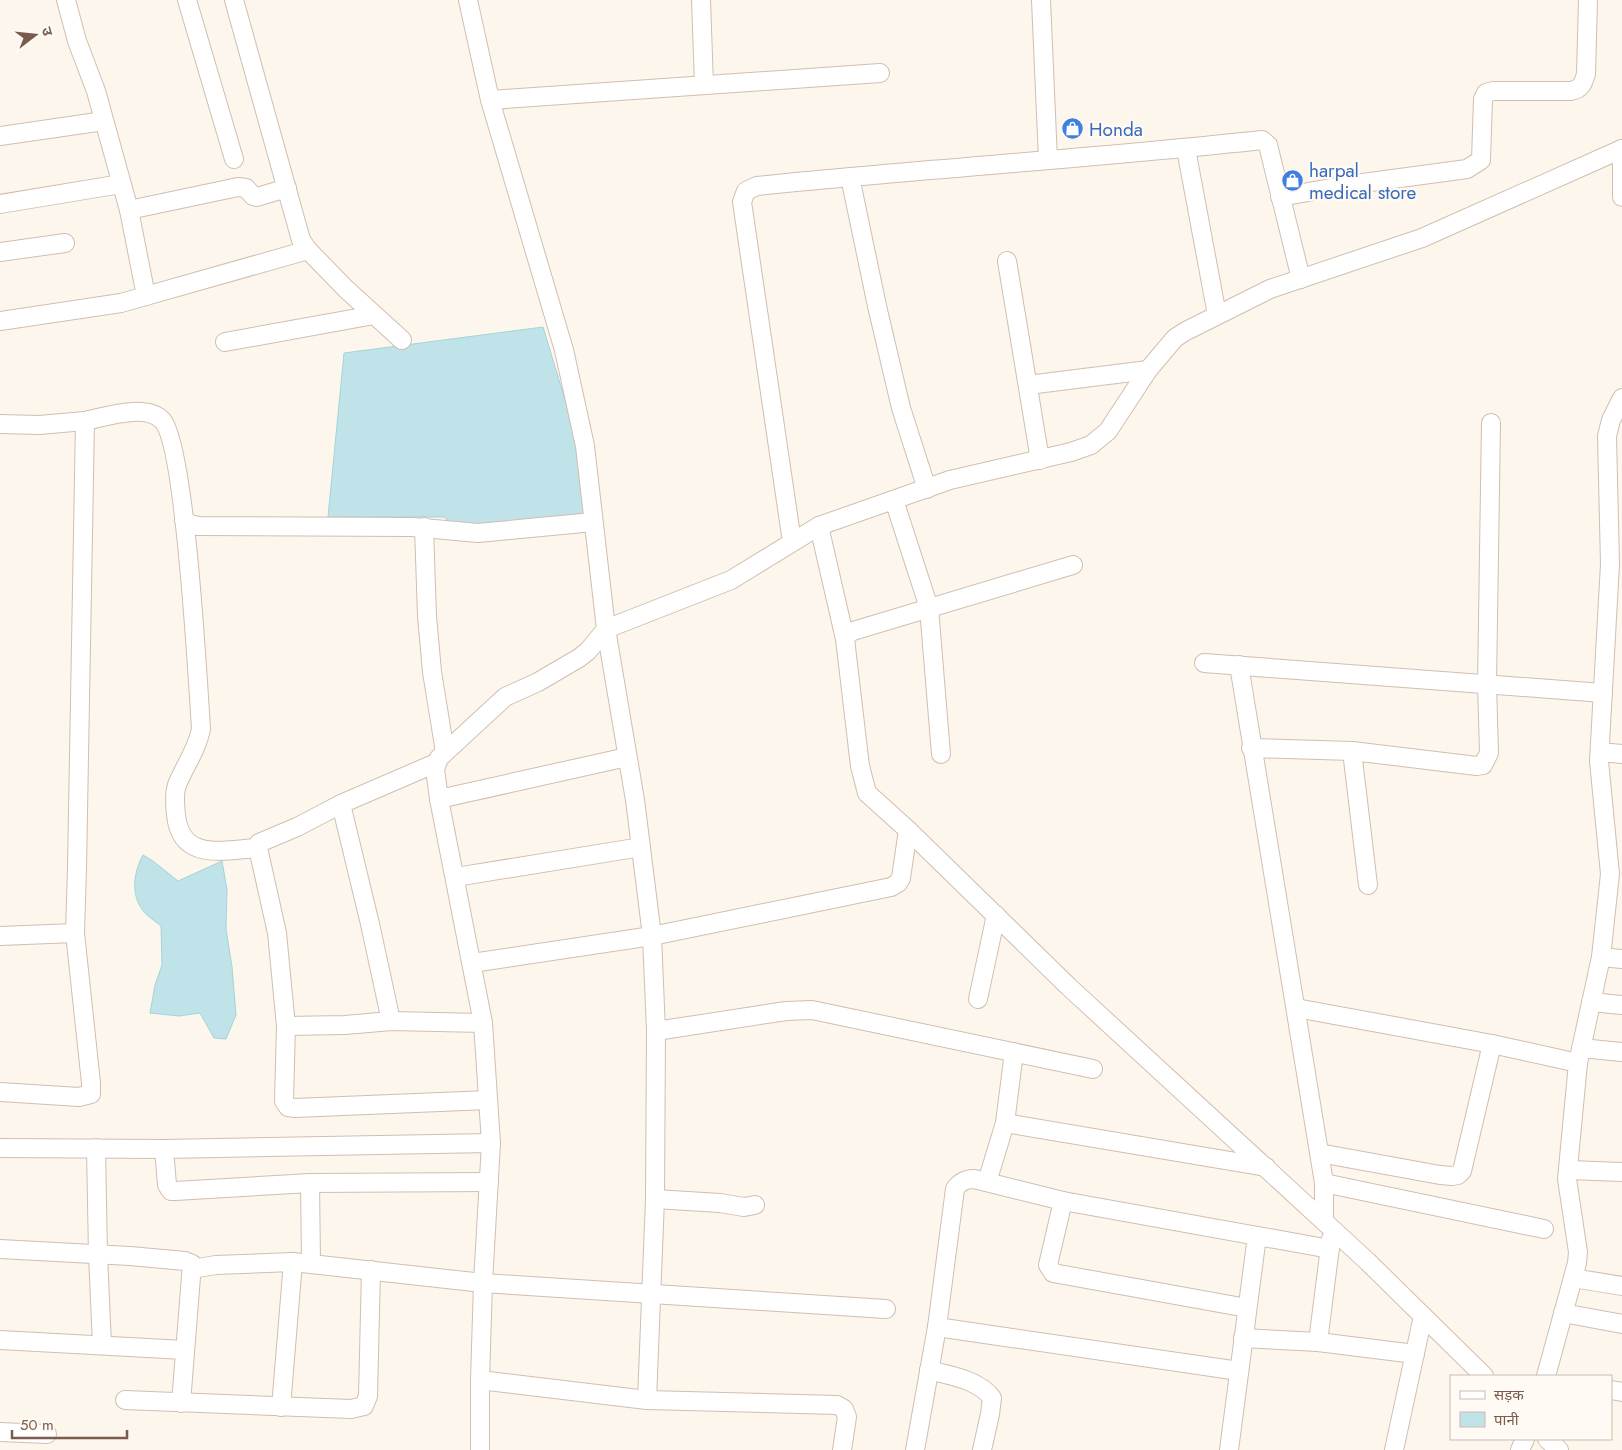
<svg xmlns="http://www.w3.org/2000/svg" width="1622" height="1450" viewBox="0 0 1622 1450" font-family="Jost,'Noto Sans Devanagari',sans-serif">
<style>
.water{fill:#bfe3e8;stroke:#a5d3da}
.lines{fill:none;stroke-linecap:round;stroke-linejoin:round}
.minor-casing{stroke:#d1beb0;stroke-width:20}
.minor{stroke:#fff;stroke-width:18}
.labels{text-anchor:middle;stroke-width:4.5;stroke-linejoin:round;paint-order:stroke}
.shop-label{font-size:19px;fill:#366cbe;stroke:#fffaf3;text-anchor:start}
</style>
<rect width="100%" height="100%" fill="#fdf6ec"/>
<!-- water -->
<g class="water">
<polygon points="543,327 575,433 585,520 456,529 444,517 328,517 344,353"/>
<path d="M143,855L153,861L178,881L222,861L227,890L226,929L232,967L236,1015L226,1039L214,1038L200,1013L179,1016L150,1013L155,985L162,965L161,926C156,922 150,918 146,914C130,898 133,873 143,855Z"/>
</g>
<g class="lines">
<defs>
<g id="minor">
<polyline points="66,0 77,41 96,91 129,210 146,296"/>
<polyline points="187,0 234,159"/>
<polyline points="234,0 301,240 308,250 346,289 402,340"/>
<polyline points="468,0 490,100 564,350 585,446 606,629 635,800 652,936 656,1031 655,1199 647,1400"/>
<polyline points="701,0 704,85"/>
<polyline points="1041,0 1048,160"/>
<polyline points="490,100 880,73"/>
<polyline points="0,136 104,121"/>
<polyline points="1186,149 1217,315"/>
<polyline points="1622,149 1622,197"/>
<polyline points="850,177 877,306 901,408 927,489"/>
<path d="M1280,197L1348,185L1467,169L1481,160L1483,99L1486,93L1493,91H1571C1581,89 1583,84 1586,74L1588,0"/>
<polyline points="0,204 121,184"/>
<polyline points="129,210 238,187 246,188 253,196 257,197 287,188"/>
<polyline points="0,252 65,243"/>
<polyline points="1007,261 1040,460"/>
<polyline points="0,321 121,303 308,250"/>
<polyline points="225,342 374,315"/>
<polyline points="1028,385 1148,370"/>
<path d="M85,421C105,417 145,403 162,420C185,443 198,683 201,729C197,750 185,765 177,785C174,793 175,806 176,815C181,862 223,850 258,848"/>
<polyline points="0,424 39,425 85,421 77,868 75,933 91,1083 91,1094 79,1097 0,1092"/>
<polyline points="894,500 929,608 941,754"/>
<polyline points="184,520 190,524 198,526 412,527 478,533 593,522"/>
<polyline points="819,526 845,639 860,766 867,793 908,830 1069,987 1367,1261 1484,1376"/>
<polyline points="424,527 427,616 432,672 445,752"/>
<path d="M792,542L742,202L746,191L757,186L796,182C951,167 1107,157 1262,140L1268,145L1301,279"/>
<polyline points="845,639 847,635 853,631 1073,565"/>
<polyline points="1204,663 1603,693"/>
<polyline points="1239,665 1324,1183 1324,1221"/>
<polyline points="1251,748 1352,751 1477,766 1483,765 1489,753 1487,685 1491,423"/>
<polyline points="1352,751 1368,885"/>
<polyline points="1600,752 1622,754"/>
<polyline points="436,763 341,804 297,827 259,843 258,848 277,933 286,1026 284,1101 288,1107 295,1108 488,1100"/>
<polyline points="439,799 627,757"/>
<polyline points="341,804 370,924 391,1021"/>
<polyline points="456,877 641,847"/>
<polyline points="0,936 75,933"/>
<polyline points="1601,957 1622,959"/>
<polyline points="472,963 652,936 891,887 898,883 901,878 908,830"/>
<polyline points="978,999 996,915"/>
<polyline points="1591,1002 1622,1005"/>
<polyline points="1296,1008 1492,1044 1578,1063"/>
<polyline points="286,1026 345,1025 391,1021 483,1023"/>
<polyline points="656,1031 786,1011 812,1010 1093,1069"/>
<polyline points="1581,1048 1622,1052"/>
<polyline points="1005,1123 1266,1167"/>
<polyline points="0,1148 164,1149 491,1143"/>
<polyline points="96,1148 98,1255 102,1345"/>
<polyline points="164,1149 167,1185 171,1191 175,1191 310,1183 489,1182"/>
<polyline points="1319,1153 1440,1175 1452,1176 1458,1175 1462,1171 1492,1044"/>
<polyline points="1569,1170 1622,1172"/>
<polyline points="987,1182 1005,1123 1014,1052"/>
<polyline points="310,1183 311,1263"/>
<polyline points="1324,1183 1544,1229"/>
<polyline points="655,1199 720,1203 744,1207 755,1205"/>
<polyline points="1063,1201 1048,1265 1053,1273 1247,1308"/>
<polyline points="1331,1239 1318,1342 1415,1354"/>
<polyline points="0,1249 130,1256 185,1261 192,1264 181,1403"/>
<polyline points="192,1269 216,1265 293,1262 483,1283 886,1309"/>
<polyline points="1573,1278 1622,1286"/>
<polyline points="1563,1313 1622,1324"/>
<polyline points="937,1327 1239,1371"/>
<polyline points="1243,1338 1318,1342"/>
<polyline points="0,1340 184,1350"/>
<path d="M929,1370C950,1376 978,1379 992,1398L990,1414L982,1450"/>
<polyline points="1546,1376 1577,1263 1578,1252 1567,1179 1578,1063 1601,957 1610,874 1599,761 1610,564 1607,436 1611,420 1622,398"/>
<polyline points="480,1380 647,1400 837,1405 844,1409 847,1417 842,1450"/>
<polyline points="1611,1390 1622,1392"/>
<polyline points="125,1400 351,1409 364,1406 368,1396 371,1270"/>
<polyline points="281,1407 293,1262"/>
<polyline points="0,1432 47,1434"/>
<polyline points="1547,1439 1559,1450"/>
<polyline points="480,1450 480,1380 483,1283 491,1143 483,1023 439,799 435,769 439,758 505,697 538,682 579,658 588,651 606,629 731,580 819,526 950,480 1071,452 1091,445 1108,431 1148,370 1175,338 1186,331 1270,289 1422,238 1622,149"/>
<path d="M915,1450L937,1327L955,1189C960,1182 965,1179 974,1179L1063,1201L1330,1249"/>
<polyline points="1229,1450 1257,1236"/>
<polyline points="1394,1450 1423,1316"/>
<polyline points="1520,1450 1525,1439"/>
</g>
</defs>
<!-- minor casing -->
<use href="#minor" class="minor-casing"/>
<!-- minor -->
<use href="#minor" class="minor"/>
</g>
<!-- icons -->
<defs>
<symbol id="shop-disc" viewBox="-11 -11 22 22"><circle r="9.5" fill="#3f7fe0" stroke="#fffaf3"/><path d="M-5-2.5h2.3a2.7 3.5 0 0 1 5.4 0H5L5.5 6h-11ZM-1.5-2.5h3a1.5 2.3 0 0 0-3 0Z" fill="#fff"/></symbol>
</defs>
<g fill-rule="evenodd">
<use href="#shop-disc" x="1060" y="116" width="25" height="25"/>
<use href="#shop-disc" x="1280" y="168" width="25" height="25"/>
</g>
<g class="labels">
<!-- shop labels -->
<g class="shop-label">
<text x="1089" y="136">Honda</text>
<text x="1309" y="177">harpal<tspan x="1309" dy="22">medical store</tspan></text>
</g>
</g>
<!-- legend -->
<rect x="1450" y="1375" width="162" height="65" fill="#fffaf3" stroke="#cabbb1"/>
<rect x="1460" y="1391" width="25" height="8" fill="#ffffff" stroke="#cabbb1"/>
<text x="1494" y="1400" font-size="15" fill="#7a5c4d">सड़क</text>
<rect x="1460" y="1412" width="25" height="15" fill="#bfe3e8" stroke="#cabbb1"/>
<text x="1494" y="1425" font-size="15" fill="#7a5c4d">पानी</text>
<!-- north arrow -->
<g transform="translate(35 35) rotate(74)" stroke="#fffaf3" stroke-width="4" paint-order="stroke">
<path d="M0-4L9 19L0 12L-9 19Z" fill="#7a5c4d"/>
<text y="-8" font-size="14" font-weight="bold" text-anchor="middle" fill="#7a5c4d">उ</text>
</g>
<!-- scale -->
<path d="M12 1430v8h115v-8" fill="none" stroke="#7a5c4d" stroke-width="2.5"/>
<text x="20" y="1430" font-size="15" fill="#7a5c4d" stroke="#fffaf3" stroke-width="4" paint-order="stroke">50 m</text>
</svg>
